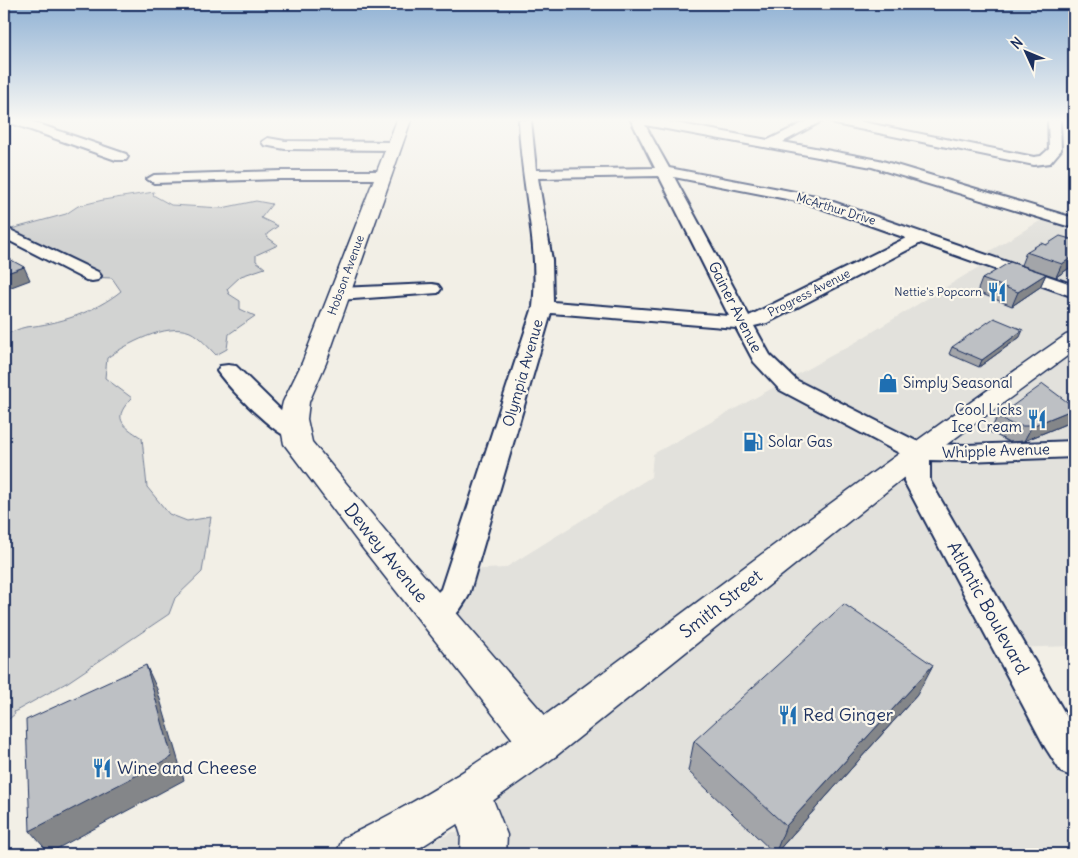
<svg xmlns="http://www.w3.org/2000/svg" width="1078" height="858" viewBox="0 0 1078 858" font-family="Delius,sans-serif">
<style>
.built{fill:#e2e1dc}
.green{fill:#d2d3d2;stroke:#768198}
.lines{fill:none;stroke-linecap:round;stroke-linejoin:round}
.street-casing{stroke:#1b2f5e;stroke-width:4}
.secondary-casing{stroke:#1b2f5e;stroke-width:3}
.primary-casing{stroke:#1b2f5e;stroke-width:3}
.street{fill:#fbf7ec;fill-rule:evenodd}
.secondary{fill:#fbf7ec;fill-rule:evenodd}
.primary{fill:#fbf7ec;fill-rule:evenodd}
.wall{fill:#a3a5a9;stroke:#1b2f5e}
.shaded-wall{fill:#848689;stroke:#1b2f5e}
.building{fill:#bdc0c4;stroke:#1b2f5e}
.labels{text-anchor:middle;stroke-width:4.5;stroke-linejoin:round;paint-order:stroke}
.far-street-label{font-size:12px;fill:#1b2f5e;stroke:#fbf7ec}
.far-poi-label{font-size:12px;fill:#1b2f5e;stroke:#fbf7ec;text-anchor:end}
.street-label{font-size:15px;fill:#1b2f5e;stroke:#fbf7ec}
.poi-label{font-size:15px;fill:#1b2f5e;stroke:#fbf7ec;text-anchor:start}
.near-street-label{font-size:18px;fill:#1b2f5e;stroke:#fbf7ec}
.near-poi-label{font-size:18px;fill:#1b2f5e;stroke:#fbf7ec;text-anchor:start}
</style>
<rect width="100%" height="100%" fill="#f2efe6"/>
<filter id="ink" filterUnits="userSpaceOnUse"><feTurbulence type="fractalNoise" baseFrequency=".02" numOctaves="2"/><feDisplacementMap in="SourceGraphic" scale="10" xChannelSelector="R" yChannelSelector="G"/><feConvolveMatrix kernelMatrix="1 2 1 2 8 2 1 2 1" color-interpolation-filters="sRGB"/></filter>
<g filter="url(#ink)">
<!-- built -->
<polygon class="built" points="1050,215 1074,222 1074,646 1010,648 1059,744 1074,766 1074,854 406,854 453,832 488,832 488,794 540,754 444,621 465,570 505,568 651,477 653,454 856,342 982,265 988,252"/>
<!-- green -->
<path class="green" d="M154,192L153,195L171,205L222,208L256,201L272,204L261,218L278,226L267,234V237L278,245L256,255V261L265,268L241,276L227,289L229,294L240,301V309L255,316L229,334L227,349L216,355C209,348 199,336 190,332C167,322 125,345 107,358L105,378L132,398C112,418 121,425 142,438L147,487L169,514L187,521L211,517L202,572L175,598L169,614L68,682L14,712L15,714L4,723V334C12,333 19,328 26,327C59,324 95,312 121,291L112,278L85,277L4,236V231L66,214L78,206L103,200Z"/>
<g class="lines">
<defs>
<g id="street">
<polygon points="9,120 27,120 126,154 128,157 126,160 116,160 11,123"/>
<path d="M519,120H531L536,170L655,168L631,120H659L768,140L809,120H824L783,142L879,160L1074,218V228L872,167L645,125L669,168L816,196L1074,285V297L921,243L767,323L754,326L770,355L796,380L922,444L967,445L1074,441V457L967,461L930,460V481L1074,729V777L1061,772L1045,747L904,481L905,456L780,390L754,362L736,328L551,313L469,595C463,606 451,625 437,626C433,626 429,624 425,623L421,614L425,605L441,589L533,307C540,243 520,183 519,120ZM659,176L729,316L553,302L552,260L538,178ZM674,177L807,203L906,238L749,316Z"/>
<polygon points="829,120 853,120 1034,157 1041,156 1049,149 1048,120 1060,120 1061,150 1050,163 1034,165 835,124"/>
<polygon points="268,138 285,141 395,142 401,146 395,150 285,149 264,145 262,142"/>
<polygon points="280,171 384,171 391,175 384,179 280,179 154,183 147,179 154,175"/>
<polygon points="4,227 98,272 101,276 98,280 92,281 86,280 4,238"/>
<polygon points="432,284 438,285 441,289 438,293 339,300 332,298 330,294 332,290 339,288"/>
<path d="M228,365L236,366L284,413L303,426L307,431L303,436C298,438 294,439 288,437C271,431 228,387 217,371L220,366Z"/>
</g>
<g id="secondary">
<polygon points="397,120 411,120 326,363 309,402 307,419 312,442 388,534 556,728 562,742 556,756 541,761 526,756 364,550 284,444 279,419 283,402 302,363"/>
<polygon points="469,771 484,777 507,835 506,854 460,854 461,835 447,792 454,777"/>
</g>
<path id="primary" d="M1074,333V351L928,458L556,756L484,807L410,854H336L343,838C461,784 564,701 668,624C799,526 931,429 1066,335Z"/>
</defs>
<!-- street casing -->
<use href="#street" class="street-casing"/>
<!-- secondary casing -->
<use href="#secondary" class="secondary-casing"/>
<!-- primary casing -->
<use href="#primary" class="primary-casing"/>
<!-- street -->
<use href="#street" class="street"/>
<!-- secondary -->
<use href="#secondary" class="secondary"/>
<!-- primary -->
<use href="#primary" class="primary"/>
</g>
<!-- wall -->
<g class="wall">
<polygon points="1074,240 1074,265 1056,277 1021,265 1026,252 1046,245"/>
<polygon points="1046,274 1040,287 1012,306 977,292 982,279"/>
<polygon points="1020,337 979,367 949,354 952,347"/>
<polygon points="1074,407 1074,412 1068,423 1024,441 1009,442 990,432 997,417"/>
<polygon points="917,695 775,854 688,771 694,741"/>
</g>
<!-- shaded-wall -->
<g class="shaded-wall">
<polygon points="1074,256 1074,265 1056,277 1062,264"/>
<polygon points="24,267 30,280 6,289 4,284 4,274"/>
<polygon points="1046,274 1040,287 1012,306 1018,292"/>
<polygon points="1023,330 1020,337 979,367 982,360"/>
<polygon points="1074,409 1074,412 1068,423 1024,441 1032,426"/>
<polygon points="146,665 157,689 184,780 49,853 30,831"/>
<polygon points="933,665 917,695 775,854 786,826"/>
</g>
<!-- building -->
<g class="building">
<polygon points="1060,236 1074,240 1074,256 1062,264 1026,252 1041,243 1046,245"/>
<polygon points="4,256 24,267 4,274"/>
<polygon points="1010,262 1046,274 1018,292 982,279"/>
<polygon points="994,318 1023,330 982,360 952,347"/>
<polygon points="1043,384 1074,407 1074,409 1032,426 1016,426 997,417"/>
<polygon points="844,604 933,665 786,826 694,741"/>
<polygon points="146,665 172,757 30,831 26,720"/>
</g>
</g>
<!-- sky -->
<linearGradient id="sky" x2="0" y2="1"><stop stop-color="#8fb1d4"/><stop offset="0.5" stop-color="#f9f8f4"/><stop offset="1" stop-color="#f9f8f4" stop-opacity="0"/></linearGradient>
<rect width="1078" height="240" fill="url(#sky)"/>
<!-- icons -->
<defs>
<symbol id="restaurant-bare" viewBox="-9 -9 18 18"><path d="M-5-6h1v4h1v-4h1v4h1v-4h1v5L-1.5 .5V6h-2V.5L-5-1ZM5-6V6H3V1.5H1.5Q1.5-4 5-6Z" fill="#1f6fb2" stroke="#fbf7ec" stroke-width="2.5" paint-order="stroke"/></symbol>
<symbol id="shop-bare" viewBox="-9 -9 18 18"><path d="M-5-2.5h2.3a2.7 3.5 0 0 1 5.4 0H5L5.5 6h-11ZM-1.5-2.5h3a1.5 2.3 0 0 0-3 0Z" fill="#1f6fb2" stroke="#fbf7ec" stroke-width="2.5" paint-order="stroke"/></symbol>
<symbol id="fuel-bare" viewBox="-9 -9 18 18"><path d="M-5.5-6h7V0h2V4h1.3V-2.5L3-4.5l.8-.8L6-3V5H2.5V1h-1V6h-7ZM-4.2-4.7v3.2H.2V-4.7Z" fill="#1f6fb2" stroke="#fbf7ec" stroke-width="2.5" paint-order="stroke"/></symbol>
</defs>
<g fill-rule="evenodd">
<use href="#restaurant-bare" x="983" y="278" width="28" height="28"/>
<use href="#shop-bare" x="874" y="369" width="28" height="28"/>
<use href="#restaurant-bare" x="1023" y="405" width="28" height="28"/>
<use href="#fuel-bare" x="739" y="428" width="28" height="28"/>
<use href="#restaurant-bare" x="774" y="701" width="28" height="28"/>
<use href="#restaurant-bare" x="88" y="754" width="28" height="28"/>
</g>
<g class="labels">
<!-- far-street labels -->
<g class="far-street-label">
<text transform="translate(836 209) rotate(17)" y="4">McArthur Drive</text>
<text transform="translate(346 275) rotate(-70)" y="4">Hobson Avenue</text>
<text transform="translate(809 293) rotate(-27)" y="4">Progress Avenue</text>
</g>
<!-- far-poi labels -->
<g class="far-poi-label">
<text x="982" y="296">Nettie's Popcorn</text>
</g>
<!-- street labels -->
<g class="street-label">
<text transform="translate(735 307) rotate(63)" y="5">Gainer Avenue</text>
<text transform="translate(523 373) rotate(-74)" y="5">Olympia Avenue</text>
<text transform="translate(996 451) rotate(-2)" y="5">Whipple Avenue</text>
</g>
<!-- poi labels -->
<g class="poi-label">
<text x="903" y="388">Simply Seasonal</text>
<text x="1022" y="415" text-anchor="end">Cool Licks<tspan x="1022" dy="17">Ice Cream</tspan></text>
<text x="768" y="447">Solar Gas</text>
</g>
<!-- near-street labels -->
<g class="near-street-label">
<text transform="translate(386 553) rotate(51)" y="6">Dewey Avenue</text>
<text transform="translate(721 604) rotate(-38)" y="6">Smith Street</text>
<text transform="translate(988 608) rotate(61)" y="6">Atlantic Boulevard</text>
</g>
<!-- near-poi labels -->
<g class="near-poi-label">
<text x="803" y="721">Red Ginger</text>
<text x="117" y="774">Wine and Cheese</text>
</g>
</g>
<!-- margin -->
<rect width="1078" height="858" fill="none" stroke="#fbf7ec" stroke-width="20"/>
<rect x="10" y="10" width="1058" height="838" fill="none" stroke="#1b2f5e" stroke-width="2" filter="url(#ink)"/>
<!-- north arrow -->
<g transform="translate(1026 52) rotate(314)" stroke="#fbf7ec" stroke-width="4" paint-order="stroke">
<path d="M0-4L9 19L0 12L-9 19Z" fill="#1b2f5e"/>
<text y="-8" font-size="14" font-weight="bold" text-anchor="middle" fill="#1b2f5e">N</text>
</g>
</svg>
